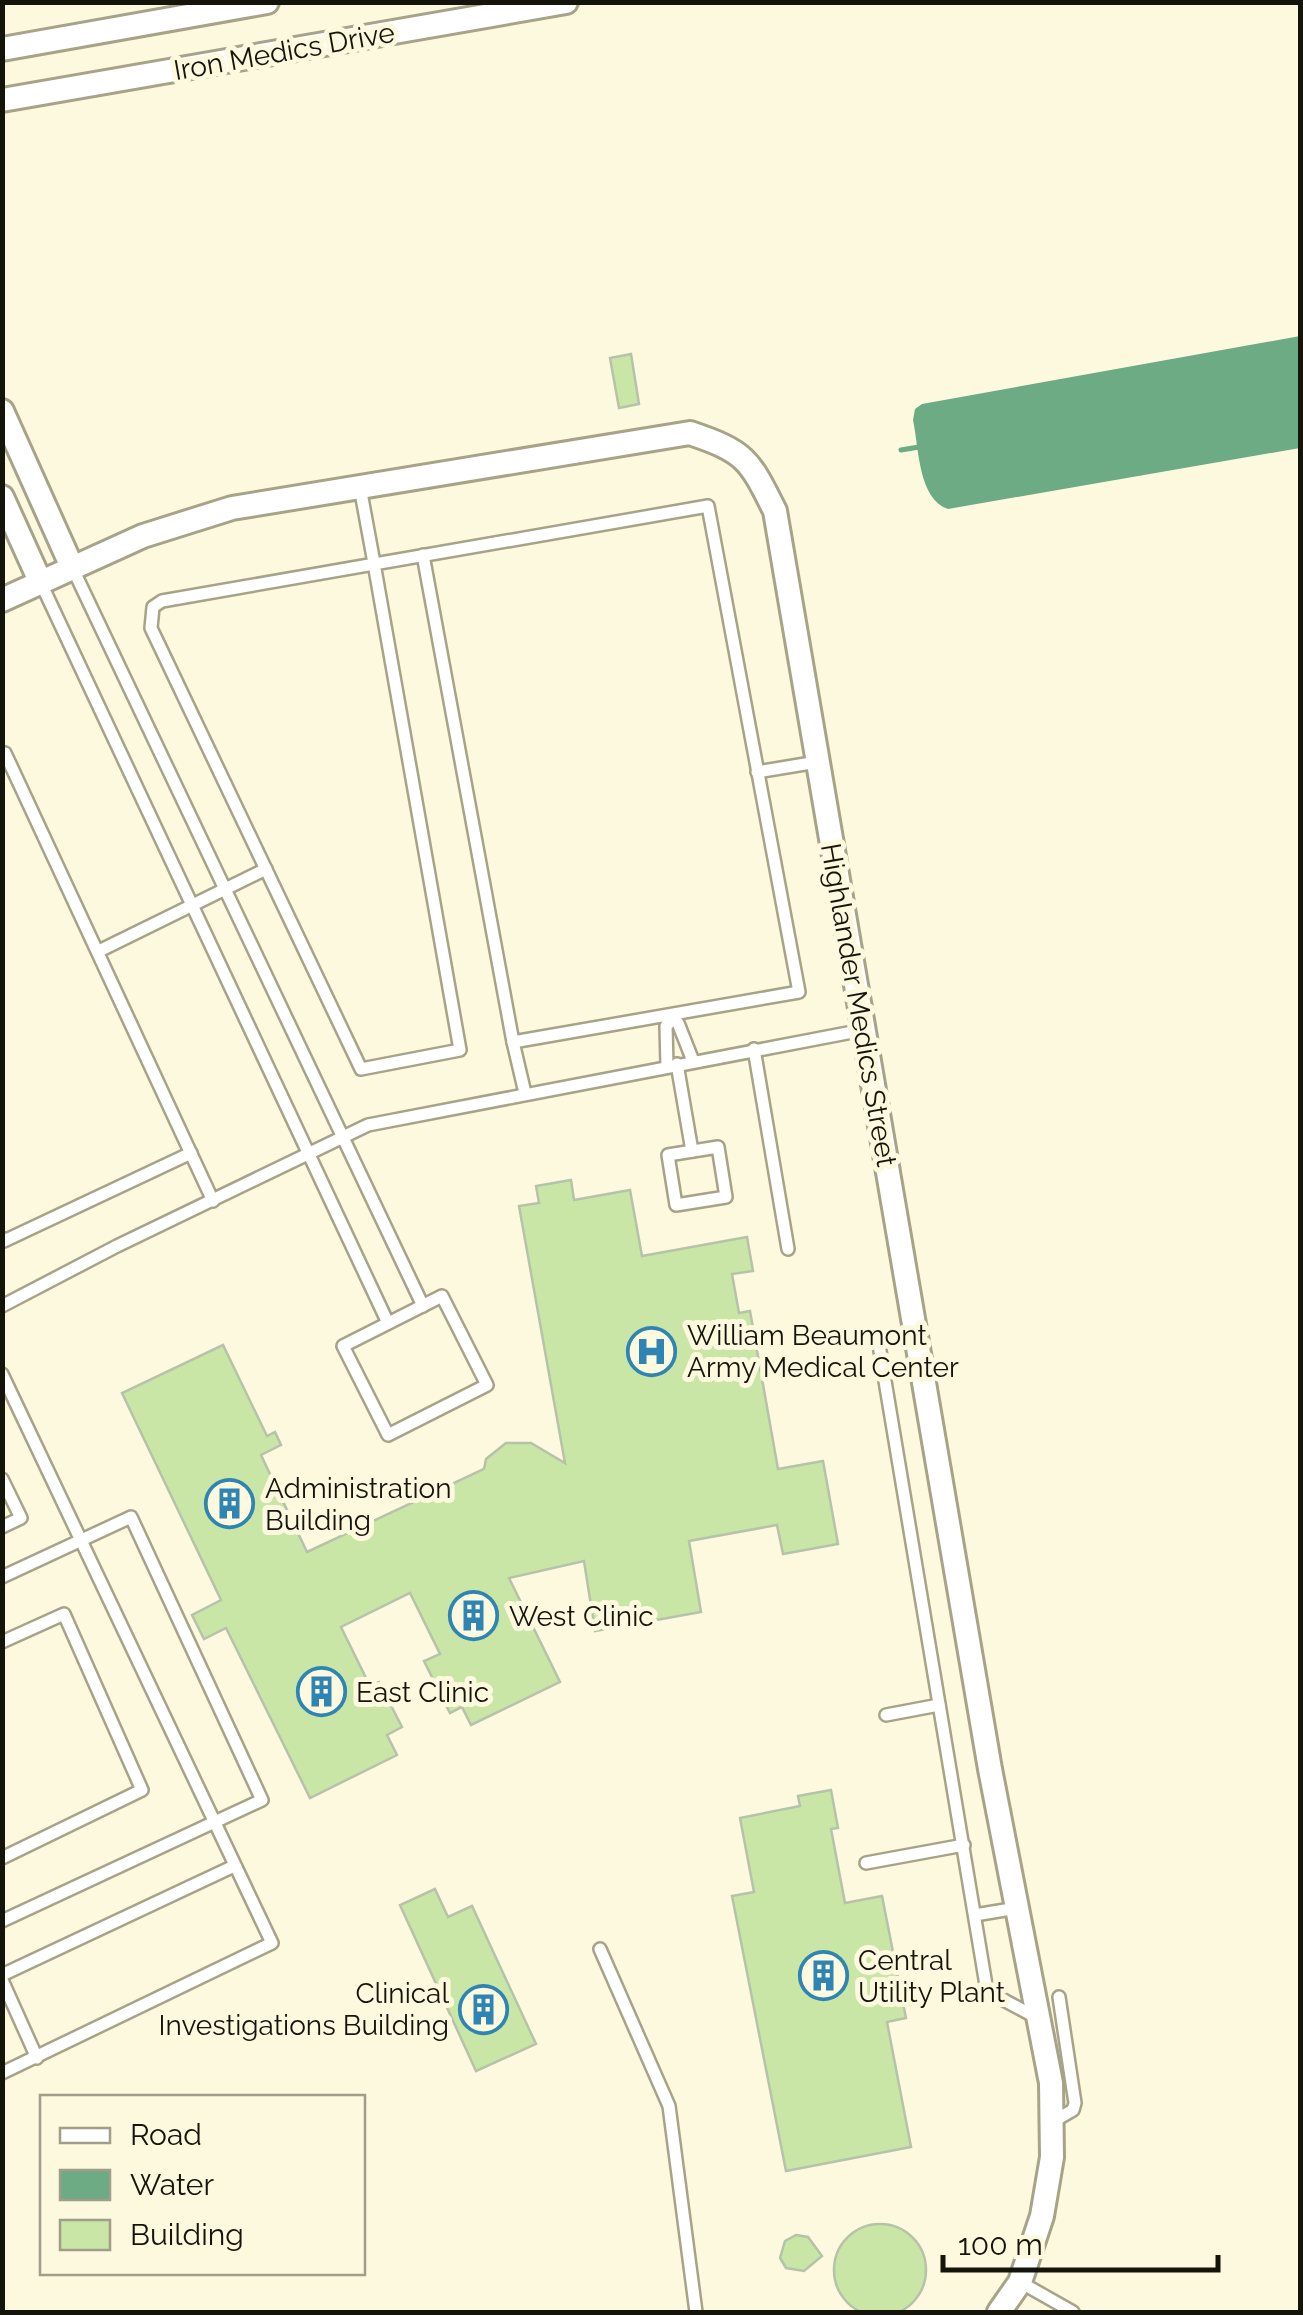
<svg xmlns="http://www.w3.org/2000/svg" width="1303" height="2315" viewBox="0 0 1303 2315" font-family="Raleway,sans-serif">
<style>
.water{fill:#6cab83}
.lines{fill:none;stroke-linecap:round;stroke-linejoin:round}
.stream{stroke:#6cab83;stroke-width:5}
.building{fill:#c9e6a7;stroke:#b7c2aa;stroke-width:2.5}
.service-casing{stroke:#a6a389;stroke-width:16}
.minor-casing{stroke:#a6a389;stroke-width:28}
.service{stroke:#fff;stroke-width:11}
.minor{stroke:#fff;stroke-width:22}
.labels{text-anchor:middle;stroke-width:10;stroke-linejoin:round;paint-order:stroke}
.street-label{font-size:28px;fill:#15140a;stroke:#fdf9de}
.poi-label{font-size:28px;fill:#15140a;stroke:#fdf9de;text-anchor:start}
</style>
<rect width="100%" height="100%" fill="#fdf9de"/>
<!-- water -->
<path class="water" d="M1300,336V448L948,509C918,499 919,448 913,420L915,409L922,404Z"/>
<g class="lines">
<!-- stream -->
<polyline class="stream" points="901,450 919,447"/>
</g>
<!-- building -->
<g class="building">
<polygon points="631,354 639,404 619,408 610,358"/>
<polygon points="571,1180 574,1200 630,1190 642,1256 747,1237 753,1271 732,1274 739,1313 750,1311 778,1469 823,1461 838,1544 783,1554 777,1525 689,1541 701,1612 595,1631 584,1561 509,1578 560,1682 471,1725 462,1707 450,1713 424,1661 440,1654 410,1593 341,1627 370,1686 379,1682 402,1727 387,1735 397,1755 310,1798 226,1628 204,1639 192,1615 221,1600 122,1393 223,1345 267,1436 275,1432 281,1445 261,1455 307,1552 484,1469 486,1459 506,1443 531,1443 565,1463 519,1206 539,1203 536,1186"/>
<polygon points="831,1790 838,1828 831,1829 845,1903 882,1896 906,2018 887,2022 911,2147 786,2171 732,1896 754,1892 740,1818 800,1806 798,1796"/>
<polygon points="435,1889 448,1917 472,1906 536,2044 476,2071 400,1905"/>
<circle cx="880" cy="2270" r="46"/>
<polygon points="796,2235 808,2237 822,2256 804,2271 786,2268 780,2258 785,2241"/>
</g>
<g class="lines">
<defs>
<g id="service">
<polyline points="360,487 374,563 375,569 460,1050 361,1069 151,628 153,607 162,601 708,506 799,992 513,1042 525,1093"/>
<polyline points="423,555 513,1042"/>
<polyline points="72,567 423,1306"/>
<polyline points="40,581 388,1323"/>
<polyline points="2,754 5,753 213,1201"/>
<polyline points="757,772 817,762"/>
<polyline points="99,951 266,869"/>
<polyline points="671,1015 678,1023 693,1061"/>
<polyline points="754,1049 788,1249"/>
<polyline points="677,1064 692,1151"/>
<polyline points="667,1066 666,1026 672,1020"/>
<polygon points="718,1147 726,1197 676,1205 668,1155"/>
<polyline points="2,1238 4,1241 191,1153"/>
<polygon points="442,1296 487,1385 388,1435 343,1346"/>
<polyline points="2,1306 117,1246 368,1125 863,1030"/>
<polyline points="879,1345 987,1991 1039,2019"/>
<polyline points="2,1374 272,1943 2,2073"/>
<polyline points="2,1479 21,1518 2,1527"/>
<polyline points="2,1577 131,1517 262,1800 2,1921"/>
<polyline points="2,1642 64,1614 142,1790 2,1858"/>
<polyline points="886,1715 939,1705"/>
<polyline points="866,1863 964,1845"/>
<polyline points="975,1915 1017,1908"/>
<polyline points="600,1949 669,2106 696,2312"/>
<polyline points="2,1975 234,1866"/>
<polyline points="2,1980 37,2058"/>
<polyline points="1054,2121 1073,2110 1075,2103 1059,1997"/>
<polyline points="1020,2282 1073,2312"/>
</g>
<g id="minor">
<polyline points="2,49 267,2"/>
<polyline points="2,100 566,2"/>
<polyline points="2,411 72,567"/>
<polyline points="2,497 40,581"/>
<path d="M2,600L143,536L232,508L690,433C746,452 749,459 775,511L990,1769L1051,2083L1052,2157L1042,2216L1020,2282L999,2312"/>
</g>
</defs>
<!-- service casing -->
<use href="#service" class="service-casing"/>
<!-- minor casing -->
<use href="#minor" class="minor-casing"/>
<!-- service -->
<use href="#service" class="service"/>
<!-- minor -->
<use href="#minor" class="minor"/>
</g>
<!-- icons -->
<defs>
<symbol id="hospital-ring" viewBox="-11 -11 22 22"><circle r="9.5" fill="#fdf9de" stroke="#2e84b3" stroke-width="1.5"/><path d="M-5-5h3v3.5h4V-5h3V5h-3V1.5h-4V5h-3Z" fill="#2e84b3"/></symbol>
<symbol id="building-ring" viewBox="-11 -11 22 22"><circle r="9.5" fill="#fdf9de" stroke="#2e84b3" stroke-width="1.5"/><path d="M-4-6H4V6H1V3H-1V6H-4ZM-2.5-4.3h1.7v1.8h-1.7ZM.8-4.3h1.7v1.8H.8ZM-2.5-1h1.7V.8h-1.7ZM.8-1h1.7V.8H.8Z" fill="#2e84b3"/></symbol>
</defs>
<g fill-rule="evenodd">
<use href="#hospital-ring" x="624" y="1324" width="55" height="55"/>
<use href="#building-ring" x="202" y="1476" width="55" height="55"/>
<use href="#building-ring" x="446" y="1588" width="55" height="55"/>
<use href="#building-ring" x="294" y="1664" width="55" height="55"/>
<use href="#building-ring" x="796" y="1948" width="55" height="55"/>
<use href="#building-ring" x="456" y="1982" width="55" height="55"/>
</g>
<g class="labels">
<!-- street labels -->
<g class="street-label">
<text transform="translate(284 51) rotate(-10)" y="10">Iron Medics Drive</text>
<text transform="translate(859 1005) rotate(80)" y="10">Highlander Medics Street</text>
</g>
<!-- poi labels -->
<g class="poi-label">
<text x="687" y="1345">William Beaumont<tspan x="687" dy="32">Army Medical Center</tspan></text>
<text x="265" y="1498">Administration<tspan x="265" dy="32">Building</tspan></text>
<text x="509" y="1626">West Clinic</text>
<text x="356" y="1702">East Clinic</text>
<text x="858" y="1970">Central<tspan x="858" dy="32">Utility Plant</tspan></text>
<text x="449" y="2003" text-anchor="end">Clinical<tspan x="449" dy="32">Investigations Building</tspan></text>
</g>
</g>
<!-- border -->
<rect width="1303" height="2315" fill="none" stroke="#15140a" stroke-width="10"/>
<!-- legend -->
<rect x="40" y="2095" width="325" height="180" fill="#fdf9de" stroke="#a09d89" stroke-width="2.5"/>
<rect x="60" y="2128" width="50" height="15" fill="#ffffff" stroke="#a09d89" stroke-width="2.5"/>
<text x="130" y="2145" font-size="30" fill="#15140a">Road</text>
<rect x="60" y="2170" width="50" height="30" fill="#6cab83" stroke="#a09d89" stroke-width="2.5"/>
<text x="130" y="2195" font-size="30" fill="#15140a">Water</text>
<rect x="60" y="2220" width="50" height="30" fill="#c9e6a7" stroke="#a09d89" stroke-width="2.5"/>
<text x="130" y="2245" font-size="30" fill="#15140a">Building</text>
<!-- scale -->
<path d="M943 2255v15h275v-15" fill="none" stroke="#15140a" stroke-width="5"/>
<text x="958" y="2255" font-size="30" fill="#15140a" stroke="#fdf9de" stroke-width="8" paint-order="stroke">100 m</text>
</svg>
